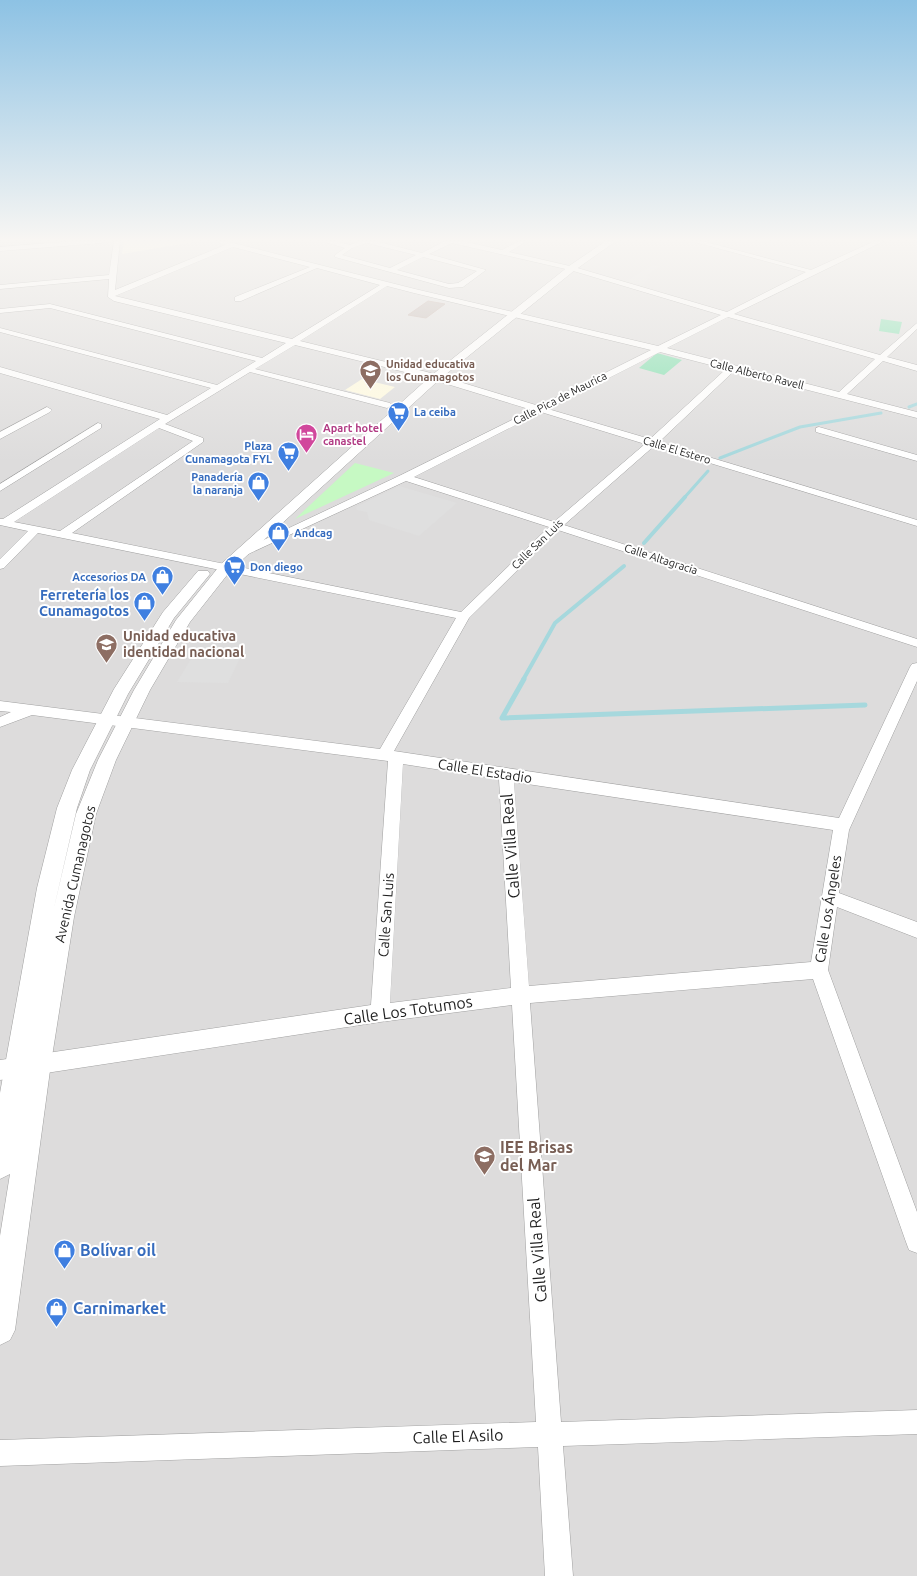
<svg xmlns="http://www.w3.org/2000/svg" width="917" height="1576" viewBox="0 0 917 1576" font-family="Ubuntu,sans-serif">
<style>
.residential{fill:#dddcdc}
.education{fill:#fffadf}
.park{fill:#c6f9c3}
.pitch{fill:#84deaf}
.parking{fill:#dfdfdf}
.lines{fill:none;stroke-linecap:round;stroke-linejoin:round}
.stream-far2{stroke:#a6d8dd;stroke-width:3}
.stream-far1{stroke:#a6d8dd;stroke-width:4}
.stream{stroke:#a6d8dd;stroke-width:5}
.building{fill:#c0b6b2;stroke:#c1afa8}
.minor-casing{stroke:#a0a0a0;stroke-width:1}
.tertiary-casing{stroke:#a0a0a0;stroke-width:1}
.minor{fill:#fff;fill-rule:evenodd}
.tertiary{fill:#fff;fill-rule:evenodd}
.labels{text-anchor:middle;stroke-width:4;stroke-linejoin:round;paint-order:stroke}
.far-education-label{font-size:11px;font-weight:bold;fill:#785e54;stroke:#fff;text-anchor:start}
.far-street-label{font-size:11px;fill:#1f1f1f;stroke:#fff}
.far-shop-label{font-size:11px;font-weight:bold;fill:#366cbe;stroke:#fff;text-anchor:start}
.far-hotel-label{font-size:11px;font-weight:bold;fill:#b23c85;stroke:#fff;text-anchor:start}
.shop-label{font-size:14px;font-weight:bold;fill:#366cbe;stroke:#fff;text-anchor:end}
.education-label{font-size:14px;font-weight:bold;fill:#785e54;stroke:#fff;text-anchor:start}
.street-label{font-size:14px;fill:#1f1f1f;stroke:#fff}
.near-street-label{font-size:16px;fill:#1f1f1f;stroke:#fff}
.near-education-label{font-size:16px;font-weight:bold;fill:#785e54;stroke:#fff;text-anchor:start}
.near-shop-label{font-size:16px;font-weight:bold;fill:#366cbe;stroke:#fff;text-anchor:start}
</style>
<rect width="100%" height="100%" fill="#f0ebe5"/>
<!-- residential -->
<rect class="residential" x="0" y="241" width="917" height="1335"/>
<!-- education -->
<g class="education">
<polygon points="124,241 191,241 194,242 122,254"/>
<polygon points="362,379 395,387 380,399 345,390"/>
</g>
<!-- park -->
<polygon class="park" points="355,463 394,473 295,519"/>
<!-- pitch -->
<g class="pitch">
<polygon points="881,319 902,322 899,334 879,331"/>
<polygon points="657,353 682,360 664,375 639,368"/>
</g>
<!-- parking -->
<g class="parking">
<polygon points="653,265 660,266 646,276 650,277 642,285 626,281"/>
<polygon points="399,486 457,503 419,536 369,520 367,512 357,510 356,507"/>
<polygon points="197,649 240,658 228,683 177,682"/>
</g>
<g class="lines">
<!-- stream-far2 -->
<g class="stream-far2">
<polyline points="909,407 917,404"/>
<polyline points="720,458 800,427 881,413"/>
<polyline points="684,498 708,471"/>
</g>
<!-- stream-far1 -->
<g class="stream-far1">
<polyline points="644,543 685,497"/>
<polyline points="523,680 555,623 624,566"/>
</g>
<!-- stream -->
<polyline class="stream" points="524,679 502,718 865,705"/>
</g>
<!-- building -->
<polygon class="building" points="428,301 445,304 426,318 408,315"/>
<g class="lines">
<defs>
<g id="minor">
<polygon points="75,241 104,241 101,243 0,251 0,247"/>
<path d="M114,241H120L115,290L225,245L214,241H225L415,289L658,346L721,315L570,270L452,243L429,254L486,270L463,287L449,288L335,257V255L345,248L322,241H334L350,245L360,241H375L422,253L445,241H462L502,250L519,241H527L509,252L574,267L727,312L806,272L691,241H702L811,270L875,241H884L734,314L880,355L917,323V329L887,357L917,365V371L883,361L847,394L917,412V418L734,371L659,442L917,520V526L654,446L564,525L917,639V647L558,530L469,618L394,751L839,818L910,667L912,664L917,663V681L849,830L839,893L917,922V938L837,907L828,970L917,1212V1253L909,1250L906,1242L813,979L530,1003L561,1422L917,1410V1434L563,1446L573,1576H545L538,1447L0,1466V1440L536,1422L512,1005L380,1022L0,1080V1060L371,1005L388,761L32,715L0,727V717L11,712L0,711V701L380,749L456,618L38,533L4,568L0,569V559L28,531L0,525V519H3L160,419L0,373V367L167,415L211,388L0,332V328L217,385L256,361L50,308L0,313V309L50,304L262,358L286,343L114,301L108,297L109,279L0,289V285L109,275ZM367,243L416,255L390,268L342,255L352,248ZM233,247L310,267L235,297V301H241L317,268L380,285L292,339L115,296ZM423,257L477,271L458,283L449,284L397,270ZM387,286L414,293L651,350L539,406L427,372L300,341ZM728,317L875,359L839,392L667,348ZM295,345L421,376L532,410L401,475L234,554L236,556H244L406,481L549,527L461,612L72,533L203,442V438L165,424L250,372L387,408L392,405L390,403L255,369ZM660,352L726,369L650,439L548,409ZM541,412L645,444L554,522L414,477ZM159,428L193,441L60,531L14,522ZM403,764L499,779L511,988L390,1003ZM514,782L833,830L811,962L529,986Z"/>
<polygon points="47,407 52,410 50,412 0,439 0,432"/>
<polygon points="98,423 101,424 101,428 0,491 0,484"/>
<polygon points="819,427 917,455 917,461 816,432 816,428"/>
</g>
<polygon id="tertiary" points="606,241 616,241 575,270 440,379 231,570 190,622 150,690 116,760 96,814 74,917 51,1063 15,1330 10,1340 0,1345 0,1236 10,1174 0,1179 0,1093 37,888 57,808 72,770 114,689 163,612 198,571 208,571 210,574 174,618 128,694 90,770 77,808 53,912 76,814 98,760 134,690 176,620 221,564 432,375 569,266"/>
</defs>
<!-- minor casing -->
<use href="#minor" class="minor-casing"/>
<!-- tertiary casing -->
<use href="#tertiary" class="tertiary-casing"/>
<!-- minor -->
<use href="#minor" class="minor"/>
<!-- tertiary -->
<use href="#tertiary" class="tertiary"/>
</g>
<!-- sky -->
<linearGradient id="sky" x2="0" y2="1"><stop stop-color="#8dc2e4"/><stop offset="0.52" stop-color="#f8f6f3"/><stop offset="1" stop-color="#f8f6f3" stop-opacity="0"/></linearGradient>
<rect width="917" height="462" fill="url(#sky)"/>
<!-- icons -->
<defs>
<symbol id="school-pin" viewBox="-11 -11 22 30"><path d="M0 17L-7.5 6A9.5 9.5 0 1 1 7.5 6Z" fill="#8d6e63" stroke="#fff"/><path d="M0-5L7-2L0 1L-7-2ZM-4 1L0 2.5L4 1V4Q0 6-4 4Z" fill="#fff"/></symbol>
<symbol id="supermarket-pin" viewBox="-11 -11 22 30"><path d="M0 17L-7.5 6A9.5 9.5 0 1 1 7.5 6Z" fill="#3f7fe0" stroke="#fff"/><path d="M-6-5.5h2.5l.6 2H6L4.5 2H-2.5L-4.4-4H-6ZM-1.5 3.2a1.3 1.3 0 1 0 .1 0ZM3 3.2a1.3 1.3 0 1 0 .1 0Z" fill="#fff"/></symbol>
<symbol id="hotel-pin" viewBox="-11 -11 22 30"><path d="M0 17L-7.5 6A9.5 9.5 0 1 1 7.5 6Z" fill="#d1479c" stroke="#fff"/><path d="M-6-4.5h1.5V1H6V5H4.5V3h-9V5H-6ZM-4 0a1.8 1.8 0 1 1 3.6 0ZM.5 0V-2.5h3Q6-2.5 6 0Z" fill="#fff"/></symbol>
<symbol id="shop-pin" viewBox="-11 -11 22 30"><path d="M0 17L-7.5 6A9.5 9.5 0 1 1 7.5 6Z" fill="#3f7fe0" stroke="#fff"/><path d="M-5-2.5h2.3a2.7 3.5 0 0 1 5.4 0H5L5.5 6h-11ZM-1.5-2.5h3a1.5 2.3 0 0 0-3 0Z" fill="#fff"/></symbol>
</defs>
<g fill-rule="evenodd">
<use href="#school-pin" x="358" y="358" width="25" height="34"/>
<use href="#supermarket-pin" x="386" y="400" width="25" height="34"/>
<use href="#hotel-pin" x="294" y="422" width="25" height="34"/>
<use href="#supermarket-pin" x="276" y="440" width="25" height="34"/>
<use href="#shop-pin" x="246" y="470" width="25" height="34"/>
<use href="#shop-pin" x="266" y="520" width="25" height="34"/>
<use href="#supermarket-pin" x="222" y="554" width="25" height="34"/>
<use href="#shop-pin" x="150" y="564" width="25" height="34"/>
<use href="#shop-pin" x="132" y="590" width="25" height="34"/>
<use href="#school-pin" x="94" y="632" width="25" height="34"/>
<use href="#school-pin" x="472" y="1144" width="25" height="34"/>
<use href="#shop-pin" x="52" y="1238" width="25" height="34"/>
<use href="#shop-pin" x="44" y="1296" width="25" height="34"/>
</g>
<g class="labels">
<!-- far-education labels -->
<g class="far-education-label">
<text x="386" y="368">Unidad educativa<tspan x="386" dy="13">los Cunamagotos</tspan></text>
</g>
<!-- far-street labels -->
<g class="far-street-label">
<text transform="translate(757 374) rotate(14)" y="4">Calle Alberto Ravell</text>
<text transform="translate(560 398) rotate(-27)" y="4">Calle Pica de Maurica</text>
<text transform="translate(677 450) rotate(17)" y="4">Calle El Estero</text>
<text transform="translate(537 544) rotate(-44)" y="4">Calle San Luis</text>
<text transform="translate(661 559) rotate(18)" y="4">Calle Altagracia</text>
</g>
<!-- far-shop labels -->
<g class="far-shop-label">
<text x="414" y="416">La ceiba</text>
<text x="272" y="450" text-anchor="end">Plaza<tspan x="272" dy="13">Cunamagota FYL</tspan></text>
<text x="243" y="481" text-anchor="end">Panadería<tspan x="243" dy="13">la naranja</tspan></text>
<text x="294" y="537">Andcag</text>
<text x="250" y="571">Don diego</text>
<text x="146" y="581" text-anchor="end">Accesorios DA</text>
</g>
<!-- far-hotel labels -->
<g class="far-hotel-label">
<text x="323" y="432">Apart hotel<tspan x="323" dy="13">canastel</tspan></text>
</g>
<!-- shop labels -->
<g class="shop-label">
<text x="129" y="600">Ferretería los<tspan x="129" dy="16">Cunamagotos</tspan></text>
</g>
<!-- education labels -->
<g class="education-label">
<text x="123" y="641">Unidad educativa<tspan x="123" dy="16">identidad nacional</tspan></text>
</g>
<!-- street labels -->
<g class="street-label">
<text transform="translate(485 771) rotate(9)" y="5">Calle El Estadio</text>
<text transform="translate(75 874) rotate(-77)" y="5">Avenida Cumanagotos</text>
<text transform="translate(828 909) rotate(-81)" y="5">Calle Los Ángeles</text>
<text transform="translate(386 915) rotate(-86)" y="5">Calle San Luis</text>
</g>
<!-- near-street labels -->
<g class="near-street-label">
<text transform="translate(510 846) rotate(-94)" y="6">Calle Villa Real</text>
<text transform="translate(408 1010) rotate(-8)" y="6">Calle Los Totumos</text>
<text transform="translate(537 1250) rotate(-94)" y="6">Calle Villa Real</text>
<text transform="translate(458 1436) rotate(-2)" y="6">Calle El Asilo</text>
</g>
<!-- near-education labels -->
<g class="near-education-label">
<text x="500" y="1153">IEE Brisas<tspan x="500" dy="18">del Mar</tspan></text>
</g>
<!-- near-shop labels -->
<g class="near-shop-label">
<text x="80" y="1256">Bolívar oil</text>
<text x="73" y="1314">Carnimarket</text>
</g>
</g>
</svg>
